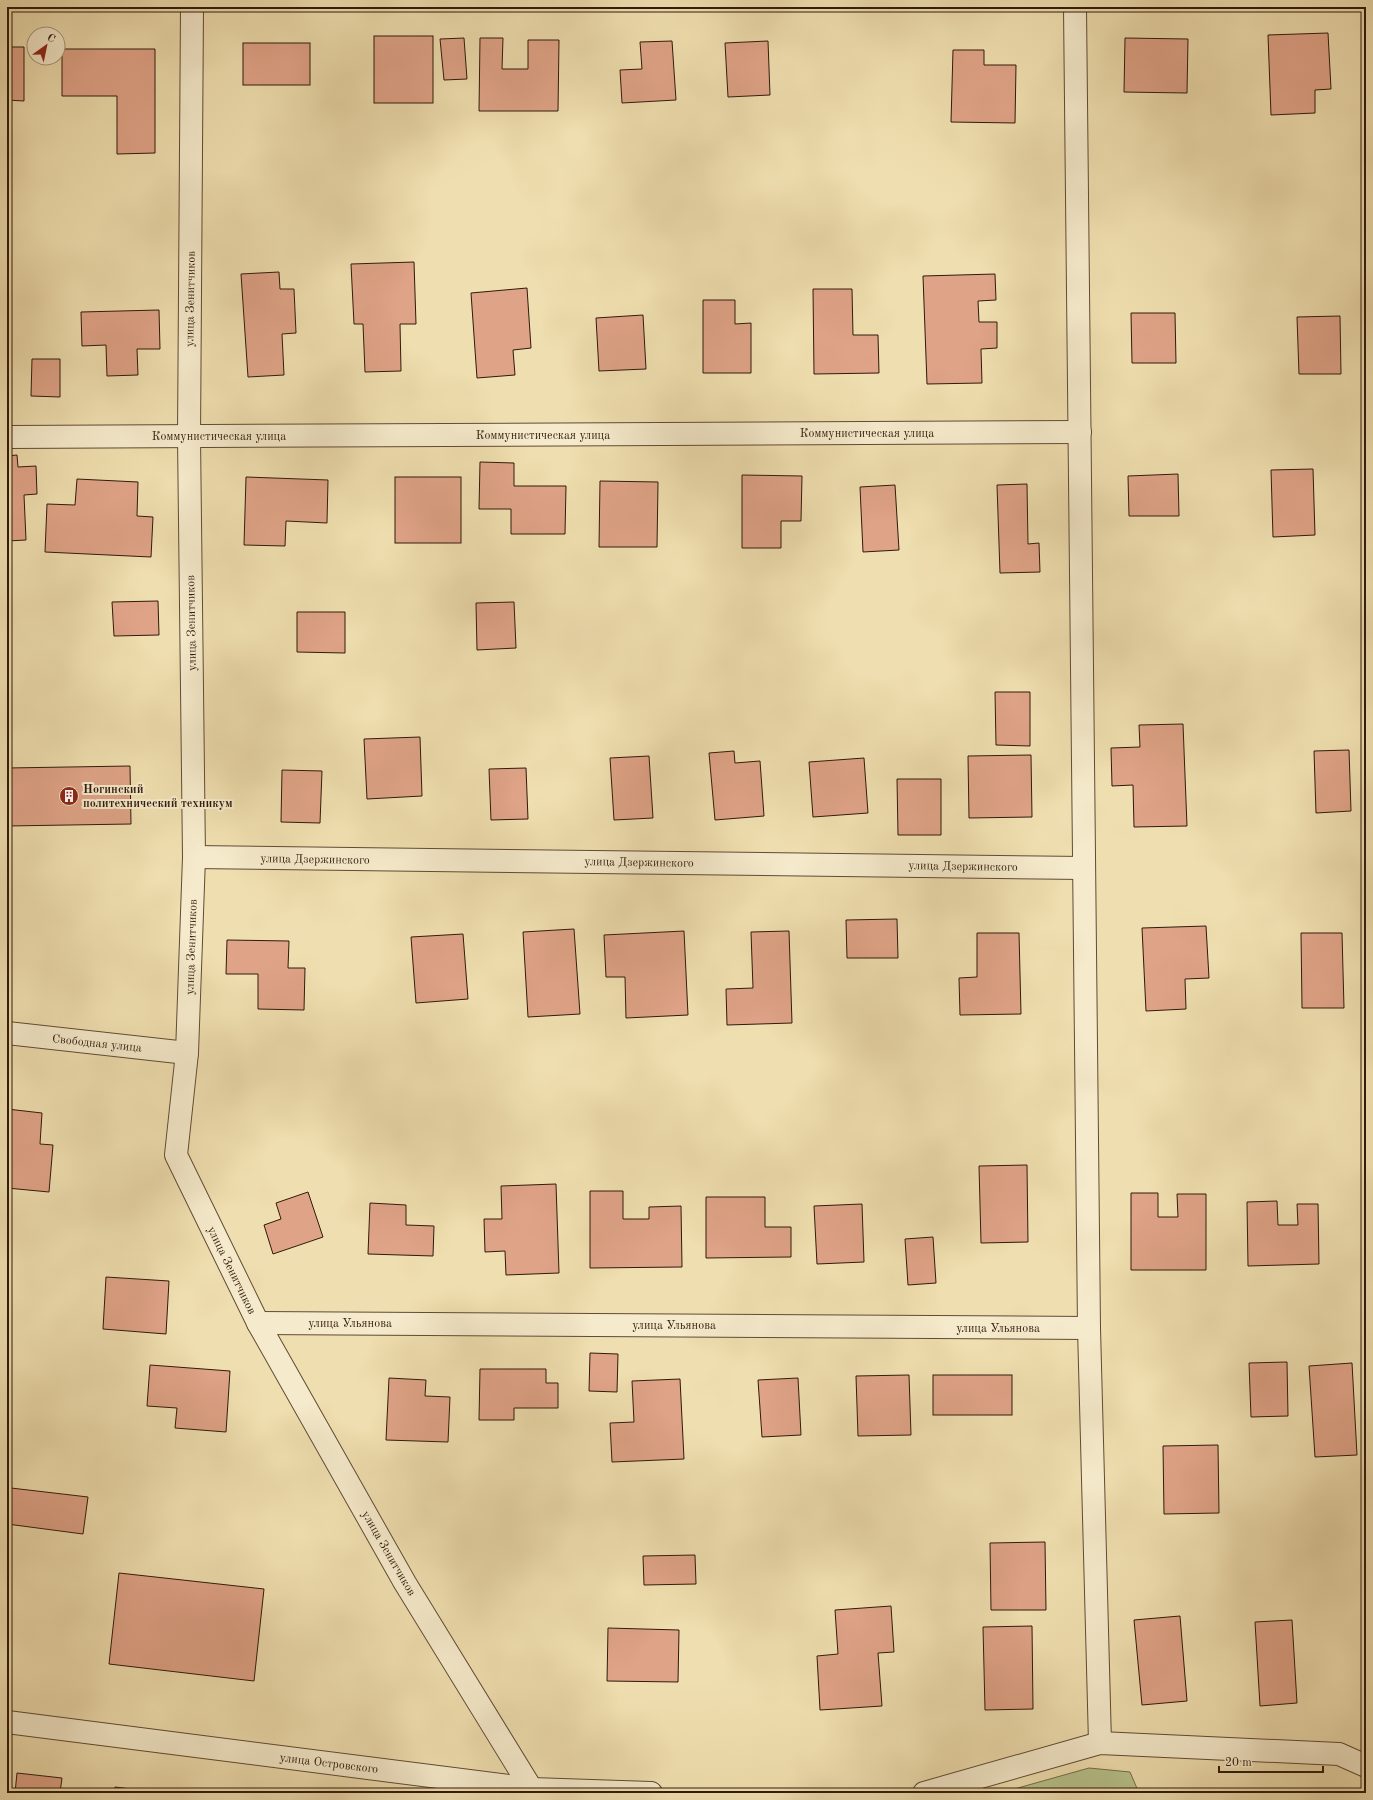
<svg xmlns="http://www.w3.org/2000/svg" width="1373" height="1800" viewBox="0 0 1373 1800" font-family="'Old Standard TT',serif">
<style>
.green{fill:#b7c28c;stroke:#746e4c}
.building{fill:#dfa387;stroke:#301a0b}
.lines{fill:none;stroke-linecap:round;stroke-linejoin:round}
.street-casing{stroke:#604b34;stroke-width:24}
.street{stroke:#f5eacb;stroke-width:22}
.labels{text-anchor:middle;stroke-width:4;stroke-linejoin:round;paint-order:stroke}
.street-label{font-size:12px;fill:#301a0b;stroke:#f5eacb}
.poi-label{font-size:12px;font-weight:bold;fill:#301a0b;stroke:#f5eacb;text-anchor:start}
</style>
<rect width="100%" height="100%" fill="#efdeaf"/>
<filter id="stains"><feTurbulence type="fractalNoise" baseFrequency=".005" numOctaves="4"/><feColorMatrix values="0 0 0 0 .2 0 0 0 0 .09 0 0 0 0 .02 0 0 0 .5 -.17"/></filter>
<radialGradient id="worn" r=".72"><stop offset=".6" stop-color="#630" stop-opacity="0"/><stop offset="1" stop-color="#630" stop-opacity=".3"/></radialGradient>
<!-- green -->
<polygon class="green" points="1089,1768 1130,1772 1139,1793 1000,1793"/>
<!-- building -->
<g class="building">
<polygon points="1328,33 1331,89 1315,90 1315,113 1271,115 1268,35"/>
<rect x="374" y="36" width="59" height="67"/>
<polygon points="464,38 467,79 444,80 440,39"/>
<polygon points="480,38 503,38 502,69 528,69 528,40 559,40 558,111 479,111"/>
<polygon points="1125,38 1188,39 1187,93 1124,92"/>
<polygon points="672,41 676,100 622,103 620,70 642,69 640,42"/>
<polygon points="768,41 770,95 728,97 725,43"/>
<rect x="243" y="43" width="67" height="42"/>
<polygon points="7,47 24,47 24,101 7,100"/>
<polygon points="62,49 155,49 155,153 117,154 117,96 62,96"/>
<polygon points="953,50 984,50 984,65 1016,65 1015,123 951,122"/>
<polygon points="414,262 416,324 400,324 401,371 365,372 363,324 354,324 351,264"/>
<polygon points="279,272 280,289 294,289 296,333 282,334 284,375 248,377 241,274"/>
<polygon points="995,274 996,300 978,301 979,322 997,322 997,348 981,349 982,383 927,384 923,276"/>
<polygon points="527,288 531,348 513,350 515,375 477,378 471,293"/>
<polygon points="813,289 852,289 853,335 878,335 879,373 814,374"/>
<polygon points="703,300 735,300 735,324 751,323 751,373 703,373"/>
<polygon points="159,310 160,349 137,349 138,375 107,376 106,345 82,346 81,312"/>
<polygon points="1131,313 1175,313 1176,363 1132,363"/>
<polygon points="643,315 646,369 599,371 596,318"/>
<polygon points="1340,316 1341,374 1299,374 1297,317"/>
<polygon points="32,359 60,359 60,397 31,396"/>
<polygon points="17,455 18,467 36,466 37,494 24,495 26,540 7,541 7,456"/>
<polygon points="480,462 514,463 514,486 566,486 565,534 511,534 511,509 479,509"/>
<polygon points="1313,469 1315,535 1273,537 1271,470"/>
<polygon points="1178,474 1179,516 1129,516 1128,476"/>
<polygon points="742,475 802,476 801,521 781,521 781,548 742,548"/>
<polygon points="246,477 328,480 327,523 286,521 285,546 244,545"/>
<rect x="395" y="477" width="66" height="66"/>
<polygon points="77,479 138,482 137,516 153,517 151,557 45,552 47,504 75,505"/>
<polygon points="600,481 658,482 657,547 599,547"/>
<polygon points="1027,484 1028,544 1039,543 1040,572 1000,573 997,485"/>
<polygon points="895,485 899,550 863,552 860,487"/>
<polygon points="158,601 159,635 114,636 112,602"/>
<polygon points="514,602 516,648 477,650 476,603"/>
<polygon points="297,612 345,612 345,653 297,652"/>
<polygon points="995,692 1030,692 1030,746 996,745"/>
<polygon points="1183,724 1187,826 1134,827 1133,785 1112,786 1111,748 1140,747 1139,725"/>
<polygon points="420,737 422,796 367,799 364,739"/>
<polygon points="1349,750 1351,811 1316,813 1314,751"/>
<polygon points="734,751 735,763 760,761 764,816 715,820 709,753"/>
<polygon points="1031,755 1032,817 969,818 968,756"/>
<polygon points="649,756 653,818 614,820 610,758"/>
<polygon points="864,758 868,813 813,817 809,762"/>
<polygon points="130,766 131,824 7,826 7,768"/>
<polygon points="526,768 528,819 491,820 489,769"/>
<polygon points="282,770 322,771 320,823 281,822"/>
<polygon points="897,779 941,779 941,835 898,835"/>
<polygon points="897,919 898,958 847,958 846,920"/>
<polygon points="1206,926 1209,978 1185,979 1186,1009 1146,1011 1142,928"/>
<polygon points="574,929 580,1014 528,1017 523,932"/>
<polygon points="684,931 688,1015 626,1018 625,977 606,977 604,935"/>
<polygon points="789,931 792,1023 727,1025 726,989 753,988 751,932"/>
<polygon points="977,933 1019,933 1021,1014 960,1015 959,978 977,977"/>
<polygon points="1301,933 1342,933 1344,1008 1302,1008"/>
<polygon points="463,934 468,999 416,1003 411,937"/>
<polygon points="227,940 289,941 288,968 305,968 304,1010 258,1009 258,974 226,974"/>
<polygon points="7,1109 42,1113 40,1144 53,1145 49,1192 7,1188"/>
<polygon points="1027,1165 1028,1242 981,1243 979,1166"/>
<polygon points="556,1184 559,1273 506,1275 505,1251 485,1252 484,1219 502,1219 501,1186"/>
<polygon points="590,1191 623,1191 623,1219 649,1219 649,1207 681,1206 682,1267 590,1268"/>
<polygon points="308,1192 323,1237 273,1254 264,1225 281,1219 276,1203"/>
<polygon points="1131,1193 1158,1193 1158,1217 1178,1217 1177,1194 1206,1194 1206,1270 1131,1270"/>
<polygon points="706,1197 765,1197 765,1227 791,1227 791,1257 706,1258"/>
<polygon points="1277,1201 1278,1225 1298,1225 1297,1204 1318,1204 1319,1264 1248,1266 1247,1202"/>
<polygon points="370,1203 406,1205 406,1225 434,1226 433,1256 368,1254"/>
<polygon points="862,1204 864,1262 817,1264 814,1206"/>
<polygon points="933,1237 936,1283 908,1285 905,1239"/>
<polygon points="106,1277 169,1281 166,1334 103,1329"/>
<polygon points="590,1353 618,1354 617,1392 589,1391"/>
<polygon points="1287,1362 1288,1416 1251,1417 1249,1363"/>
<polygon points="1352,1363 1357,1455 1315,1457 1309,1366"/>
<polygon points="150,1365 230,1371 226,1432 175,1428 177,1408 147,1406"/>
<polygon points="480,1369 546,1369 546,1383 558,1383 558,1408 514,1408 514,1420 479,1420"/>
<polygon points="909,1375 911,1435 858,1436 856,1376"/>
<rect x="933" y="1375" width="79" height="40"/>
<polygon points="389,1378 426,1380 425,1396 450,1397 448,1442 386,1440"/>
<polygon points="798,1378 801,1435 762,1437 758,1380"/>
<polygon points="680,1379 684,1459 612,1462 610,1423 634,1422 632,1381"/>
<polygon points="1218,1445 1219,1513 1164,1514 1163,1446"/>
<polygon points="11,1488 88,1497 83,1534 7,1524"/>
<polygon points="1045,1542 1046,1610 991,1610 990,1543"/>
<polygon points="695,1555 696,1584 644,1585 643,1556"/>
<polygon points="119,1573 264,1589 254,1681 109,1664"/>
<polygon points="891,1606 894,1652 878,1653 882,1706 820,1710 817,1656 838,1654 835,1610"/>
<polygon points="1180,1616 1187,1701 1142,1705 1134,1620"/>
<polygon points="1292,1620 1297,1703 1260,1706 1255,1622"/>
<polygon points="1032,1626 1033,1709 985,1710 983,1627"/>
<polygon points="608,1628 679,1630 678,1682 607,1681"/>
<polygon points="17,1773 62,1778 60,1793 15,1793"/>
<polygon points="115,1787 163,1793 114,1793"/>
</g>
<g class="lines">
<defs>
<g id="street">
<polyline points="192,7 189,437 194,857 187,1053 176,1155 258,1323 405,1583 534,1793"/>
<polyline points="1075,7 1089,1328 1100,1743"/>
<polyline points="7,437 1080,432"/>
<polyline points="194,857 1084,868"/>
<polyline points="7,1033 187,1053"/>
<polyline points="258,1323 1089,1328"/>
<polyline points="7,1722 532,1789 651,1793"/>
<polyline points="924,1793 1100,1743 1339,1754 1366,1766"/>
</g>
</defs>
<!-- street casing -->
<use href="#street" class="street-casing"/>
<!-- street -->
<use href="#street" class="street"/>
</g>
<!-- icons -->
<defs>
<symbol id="building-disc" viewBox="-11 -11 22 22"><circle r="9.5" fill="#8f2418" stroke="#f5eacb"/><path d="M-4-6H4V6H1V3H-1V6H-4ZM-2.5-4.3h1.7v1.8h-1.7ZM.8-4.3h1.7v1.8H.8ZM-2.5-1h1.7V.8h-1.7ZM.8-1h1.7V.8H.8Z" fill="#fff"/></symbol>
</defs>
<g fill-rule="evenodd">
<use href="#building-disc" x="58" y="785" width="22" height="22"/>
</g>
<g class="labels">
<!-- street labels -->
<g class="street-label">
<text transform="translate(190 299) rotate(-89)" y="4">улица Зенитчиков</text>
<text x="867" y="437">Коммунистическая улица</text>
<text x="543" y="439">Коммунистическая улица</text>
<text x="219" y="440">Коммунистическая улица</text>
<text transform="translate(191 623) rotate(-91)" y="4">улица Зенитчиков</text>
<text transform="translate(315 859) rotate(1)" y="4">улица Дзержинского</text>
<text transform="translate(639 862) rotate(1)" y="4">улица Дзержинского</text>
<text transform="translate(963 866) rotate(1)" y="4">улица Дзержинского</text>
<text transform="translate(191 947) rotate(-88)" y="4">улица Зенитчиков</text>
<text transform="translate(97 1043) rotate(6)" y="4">Свободная улица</text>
<text transform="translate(232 1270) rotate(64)" y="4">улица Зенитчиков</text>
<text x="350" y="1327">улица Ульянова</text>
<text x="674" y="1329">улица Ульянова</text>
<text x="998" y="1332">улица Ульянова</text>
<text transform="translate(389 1553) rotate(60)" y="4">улица Зенитчиков</text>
<text transform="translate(329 1763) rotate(7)" y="4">улица Островского</text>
</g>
<!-- poi labels -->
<g class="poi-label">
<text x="83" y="793">Ногинский<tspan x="83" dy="14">политехнический техникум</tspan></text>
</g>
</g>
<!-- margin -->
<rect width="1373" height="1800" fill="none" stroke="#efdeaf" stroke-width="24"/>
<rect x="8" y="8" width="1357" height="1784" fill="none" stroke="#301a0b" stroke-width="2"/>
<rect x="12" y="12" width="1349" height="1776" fill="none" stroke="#301a0b"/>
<!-- north arrow -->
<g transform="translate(46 46) rotate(33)"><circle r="19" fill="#f5eacb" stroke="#a6977e"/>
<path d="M0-3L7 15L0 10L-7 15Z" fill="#8f2418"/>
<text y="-6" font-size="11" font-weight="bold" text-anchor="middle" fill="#301a0b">С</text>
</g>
<!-- scale -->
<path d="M1219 1766v6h104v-6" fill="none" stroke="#301a0b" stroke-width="2"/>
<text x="1225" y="1766" font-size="12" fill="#301a0b" stroke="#f5eacb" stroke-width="3" paint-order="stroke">20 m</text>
<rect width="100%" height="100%" filter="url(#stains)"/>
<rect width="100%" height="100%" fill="url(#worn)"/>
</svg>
